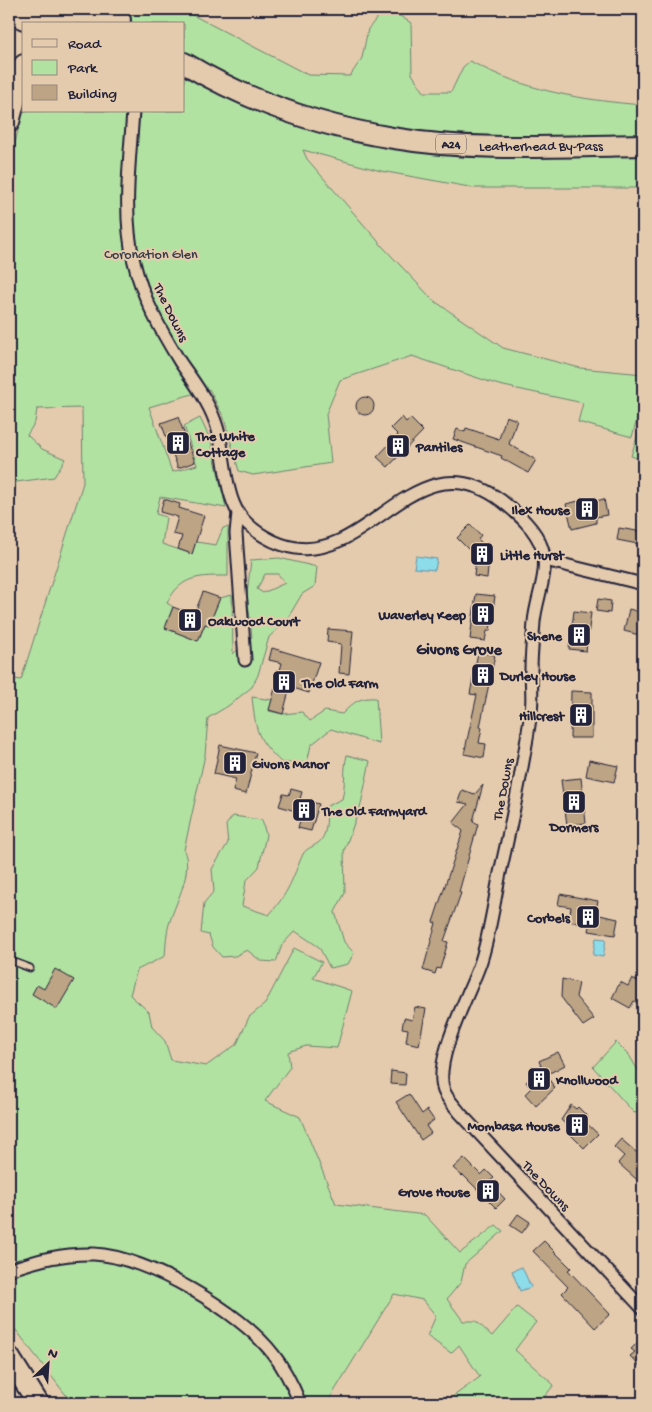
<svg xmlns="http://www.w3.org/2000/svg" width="652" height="1412" viewBox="0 0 652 1412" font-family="'Gochi Hand',sans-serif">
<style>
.green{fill:#b2e2a1;stroke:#6a826e;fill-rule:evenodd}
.water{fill:#8ddcea;stroke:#6292a4}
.building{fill:#bca484;stroke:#22223b}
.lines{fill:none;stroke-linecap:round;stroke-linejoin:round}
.lane-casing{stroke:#22223b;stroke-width:9}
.street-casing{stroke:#22223b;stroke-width:15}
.highway-casing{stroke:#22223b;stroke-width:24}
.lane{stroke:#e5cbad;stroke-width:5.5}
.street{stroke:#e5cbad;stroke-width:11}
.highway{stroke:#e5cbad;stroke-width:20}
.labels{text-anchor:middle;stroke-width:4;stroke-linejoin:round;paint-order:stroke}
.shield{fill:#e5cbad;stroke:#5c555d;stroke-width:1}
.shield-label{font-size:12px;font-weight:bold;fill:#22223b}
.street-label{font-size:14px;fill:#22223b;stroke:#e5cbad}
.park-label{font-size:14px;fill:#383f4a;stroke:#e5cbad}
.poi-label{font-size:14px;font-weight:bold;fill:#22223b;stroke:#e5cbad;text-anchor:start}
.quarter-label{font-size:16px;font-weight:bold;fill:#22223b;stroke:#e5cbad}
</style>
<rect width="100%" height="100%" fill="#e5cbad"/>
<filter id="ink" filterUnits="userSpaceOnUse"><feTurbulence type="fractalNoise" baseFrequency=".02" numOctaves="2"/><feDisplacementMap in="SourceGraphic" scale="10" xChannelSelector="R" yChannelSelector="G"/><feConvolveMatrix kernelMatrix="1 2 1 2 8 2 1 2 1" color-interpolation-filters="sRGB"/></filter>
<g filter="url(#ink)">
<!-- green -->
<g class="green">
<path d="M121,9H181L308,75L350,76L362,58L368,29L382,12L400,16L411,23L412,74L424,92H451L463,67L470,61C525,91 582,100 643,105V134L490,137L409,130L332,115L244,83L184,56V24H134Z"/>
<path d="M184,74L293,119L643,154V188H475L381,171L303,150L307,159L383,247L433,300L503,348L580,368L643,374V406L641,405L632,437L578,422L583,403L499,385L412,356L340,380L326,414L331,463L253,475L239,471L224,418L209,389L149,407L172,472L197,465L184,426L200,418L211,441L226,508L160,497L156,514L166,517L162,544L192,554L196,542L216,545L223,528L228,527V576C200,576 181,575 167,603L173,607L165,628L198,641L205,624L209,625L220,598L232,595L233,654L252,637L247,594L251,560L279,558L317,567L315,586L302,594L286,621L269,637L258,675L252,687L228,706L208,718L205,755L184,850C193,873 177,899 170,921C166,932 166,945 165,956L137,970L130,995L149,1012L152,1027L165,1041L171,1060L206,1066L237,1044L249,1017L265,1004L294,948L322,962L313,978L352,991L337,1048L306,1046L288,1052L290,1067L265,1101L300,1117L336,1204L425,1215L460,1253L496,1225L503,1231L465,1264L461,1282L447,1299L463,1321H476L492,1336L517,1307L536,1322L515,1350L554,1385L539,1403H444L480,1377L459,1345L451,1353L427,1336L436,1316L423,1300L394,1294L327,1403H72L9,1321V678L21,680L83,483L82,408L37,409L35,422L27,435L42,449L65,459L54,477L16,482L9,524V171L24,103V111H184ZM265,574H278L285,583L263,593L257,589Z"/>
<polygon points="641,424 643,424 643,460 631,456"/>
<path d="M252,697L272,700L269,711L283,714L302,712L310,721L325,711L342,714C354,702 359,697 376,698L379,744L331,729L311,745L307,763H282C256,739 256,731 252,697Z"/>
<path d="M347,755L370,761L361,804L344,851L345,893L335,912L344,942L354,953L348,964L330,968L319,947L295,931L282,945L276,962L261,961L247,950L235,956L222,957L213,947L209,935L201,933L204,903L214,891L212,869L228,843L226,825L233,816L262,820L266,835L259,867L246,881L242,906L269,915C290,891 291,881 303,854C307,847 317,846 321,840C328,832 326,816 327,806L342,799C346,784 343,770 347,755Z"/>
<polygon points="616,1042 629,1055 639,1072 643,1073 643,1111 634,1113 593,1067"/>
</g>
<!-- water -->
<g class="water">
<polygon points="416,556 437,559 435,570 414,568"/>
<polygon points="596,938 606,939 603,957 593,955"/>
<polygon points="522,1267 531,1287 520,1291 512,1271"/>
</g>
<!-- building -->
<g class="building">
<circle cx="365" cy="406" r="9"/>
<polygon points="506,416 517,420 509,444 536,460 528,473 501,458 502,456 453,439 457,429 465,432 466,428 499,439"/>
<polygon points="178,417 195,462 178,468 161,423"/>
<polygon points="402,417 406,422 410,418 423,431 388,467 377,457 398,435 391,428"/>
<polygon points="164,499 180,504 179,508 204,516 192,554 178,549 182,536 173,534 178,517 160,512"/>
<polygon points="604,499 607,515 596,517 596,523 572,529 566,504 583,500 584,504"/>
<polygon points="470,525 481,535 478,539 490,551 487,578 474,576 476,557 457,538"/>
<polygon points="619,528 643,532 643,545 617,540"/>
<polygon points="203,592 220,598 209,625 205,624 198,641 165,628 173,607 194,615"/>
<polygon points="476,594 495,596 490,631 487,631 485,641 470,639"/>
<polygon points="598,599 611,601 610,613 596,611"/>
<polygon points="629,609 643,613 643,636 624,631"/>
<polygon points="574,611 591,613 586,651 569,649"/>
<polygon points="328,629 353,631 349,674 339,673 341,644 327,642"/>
<polygon points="272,648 319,662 309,693 290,687 283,714 269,710 282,663 269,660"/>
<polygon points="478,652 495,655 480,727 482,728 479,743 486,744 484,758 464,754 477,695 470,694"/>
<polygon points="571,691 592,692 592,738 570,738"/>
<polygon points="220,745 256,753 246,794 233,791 236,779 214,774"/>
<polygon points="589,760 618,766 614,782 586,776"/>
<polygon points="581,778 586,823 567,825 561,780"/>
<polygon points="483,785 473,821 478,824 459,892 461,893 444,941 448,942 440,969 437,968 435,974 423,970 436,923 433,922 463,831 453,823 468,804 458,802 462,790 475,794"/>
<polygon points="291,789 302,792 300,799 319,804 311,831 298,828 302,813 279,806 283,794 289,795"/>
<polygon points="560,894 598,901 595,914 618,919 615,935 589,931 590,926 569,921 571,907 558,905"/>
<polygon points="55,969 74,980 57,1009 32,994 37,985 44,989"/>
<polygon points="632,978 643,984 643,1006 634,1001 630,1008 612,998 620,982 628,986"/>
<polygon points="562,979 579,983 576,997 594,1019 583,1026 561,997"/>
<polygon points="415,1007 426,1009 419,1045 406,1042 408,1029 402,1028 404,1018 412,1020"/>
<polygon points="558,1052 565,1065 546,1075 555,1088 536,1106 525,1094 531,1088 526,1082 532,1077 529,1070 541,1066 539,1061"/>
<polygon points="391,1071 406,1073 405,1085 390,1084"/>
<polygon points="409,1094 422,1114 427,1110 434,1120 426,1126 431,1133 421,1140 396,1102"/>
<polygon points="571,1105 576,1109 578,1107 588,1117 584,1121 598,1134 584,1148 567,1131 570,1128 561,1120"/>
<polygon points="621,1139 643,1158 643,1185 618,1163 624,1156 614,1147"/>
<polygon points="464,1158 481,1175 486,1170 494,1178 489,1182 505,1199 496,1208 463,1175 462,1176 453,1168"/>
<polygon points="518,1214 530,1222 522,1233 510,1225"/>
<polygon points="544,1241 571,1268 568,1270 610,1314 595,1328 562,1293 568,1287 533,1251"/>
<polygon points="638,1342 643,1345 643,1370 630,1356 635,1352 631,1349"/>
</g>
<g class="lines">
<defs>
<polyline id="lane" points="9,960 30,968"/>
<g id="street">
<path d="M133,111C130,160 122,214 134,262C142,297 161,331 180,362C193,381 207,399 215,421C226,448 223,490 239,514C251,531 275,545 296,548C372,559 417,437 502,501C518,514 535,528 542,548C550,571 536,598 534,622C533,638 531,654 531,670C531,683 533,698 531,711C524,765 512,820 500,873C494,902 490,933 481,961C471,992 432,1060 444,1091C447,1099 455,1106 460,1113L643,1309"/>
<polyline points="238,513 236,533 245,660"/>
<polyline points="545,560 643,584"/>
<path d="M9,1270C38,1260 63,1253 94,1254C146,1256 241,1312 273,1354C285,1369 293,1386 300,1403"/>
</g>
<g id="highway">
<path d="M9,10C26,24 51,28 67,9"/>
<polyline points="64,13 91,14 120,20"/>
<path d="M184,63C248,101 320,126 393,138C475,152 561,146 643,145"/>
<polyline points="9,122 24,65"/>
<polyline points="9,1357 38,1403"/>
</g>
</defs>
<!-- lane casing -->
<use href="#lane" class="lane-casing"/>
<!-- street casing -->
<use href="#street" class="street-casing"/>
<!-- highway casing -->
<use href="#highway" class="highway-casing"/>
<!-- lane -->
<use href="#lane" class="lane"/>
<!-- street -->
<use href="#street" class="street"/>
<!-- highway -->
<use href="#highway" class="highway"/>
</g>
</g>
<!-- icons -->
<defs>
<symbol id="building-square" viewBox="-11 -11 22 22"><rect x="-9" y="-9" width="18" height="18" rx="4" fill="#22223b" stroke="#e5cbad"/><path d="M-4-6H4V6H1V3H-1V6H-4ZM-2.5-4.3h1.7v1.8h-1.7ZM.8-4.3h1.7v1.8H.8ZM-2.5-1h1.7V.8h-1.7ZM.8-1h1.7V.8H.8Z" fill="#fff"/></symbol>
</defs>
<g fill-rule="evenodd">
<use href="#building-square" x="164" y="429" width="28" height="28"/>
<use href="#building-square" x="384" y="432" width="28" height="28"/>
<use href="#building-square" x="573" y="495" width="28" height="28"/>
<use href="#building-square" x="468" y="540" width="28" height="28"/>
<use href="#building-square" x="469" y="600" width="28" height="28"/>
<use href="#building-square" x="176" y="606" width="28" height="28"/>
<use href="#building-square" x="565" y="621" width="28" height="28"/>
<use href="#building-square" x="469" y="661" width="28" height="28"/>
<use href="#building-square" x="270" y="668" width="28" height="28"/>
<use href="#building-square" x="567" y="701" width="28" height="28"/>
<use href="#building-square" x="221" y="749" width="28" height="28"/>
<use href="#building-square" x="560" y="788" width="28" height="28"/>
<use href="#building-square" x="290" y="796" width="28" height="28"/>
<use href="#building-square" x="574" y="903" width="28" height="28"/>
<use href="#building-square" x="525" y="1065" width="28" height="28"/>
<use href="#building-square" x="563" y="1111" width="28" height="28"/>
<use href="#building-square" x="474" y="1177" width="28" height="28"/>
</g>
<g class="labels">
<!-- shield labels -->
<rect class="shield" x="436" y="134.5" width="30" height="19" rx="4"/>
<g class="shield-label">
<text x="451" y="148">A24</text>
</g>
<!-- street labels -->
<g class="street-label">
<text x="541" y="150">Leatherhead By-Pass</text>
<text transform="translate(172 312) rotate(64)" y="5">The Downs</text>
<text transform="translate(502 789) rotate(-79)" y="5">The Downs</text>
<text transform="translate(547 1185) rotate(47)" y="5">The Downs</text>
</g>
<!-- park labels -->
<g class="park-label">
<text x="151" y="258">Coronation Glen</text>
</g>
<!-- poi labels -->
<g class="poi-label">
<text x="196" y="440">The White<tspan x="196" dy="16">Cottage</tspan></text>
<text x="416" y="451">Pantiles</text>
<text x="570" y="514" text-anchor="end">Ilex House</text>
<text x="500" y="559">Little Hurst</text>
<text x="466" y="619" text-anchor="end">Waverley Keep</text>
<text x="208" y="625">Oakwood Court</text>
<text x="562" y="640" text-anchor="end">Shene</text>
<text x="500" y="680">Durley House</text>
<text x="302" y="687">The Old Farm</text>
<text x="564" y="720" text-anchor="end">Hillcrest</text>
<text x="252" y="768">Givons Manor</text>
<text x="322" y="815">The Old Farmyard</text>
<text x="574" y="831" text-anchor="middle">Dormers</text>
<text x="570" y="922" text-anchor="end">Corbels</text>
<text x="556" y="1084">Knollwood</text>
<text x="560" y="1130" text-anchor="end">Mombasa House</text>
<text x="470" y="1196" text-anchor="end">Grove House</text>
</g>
<!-- quarter labels -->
<g class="quarter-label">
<text x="459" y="654">Givons Grove</text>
</g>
</g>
<!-- margin -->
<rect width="652" height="1412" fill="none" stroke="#e5cbad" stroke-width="30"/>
<rect x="15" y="15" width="622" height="1382" fill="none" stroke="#22223b" stroke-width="2" filter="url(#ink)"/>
<!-- legend -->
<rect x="22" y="22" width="162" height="90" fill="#e5cbad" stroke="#97877f"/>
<rect x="32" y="39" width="25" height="8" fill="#e5cbad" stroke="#97877f"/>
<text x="68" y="48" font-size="15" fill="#22223b">Road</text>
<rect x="32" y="60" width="25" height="15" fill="#b2e2a1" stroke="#97877f"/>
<text x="68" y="72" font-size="15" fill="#22223b">Park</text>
<rect x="32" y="85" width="25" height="15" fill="#bca484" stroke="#97877f"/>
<text x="68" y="98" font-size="15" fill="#22223b">Building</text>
<!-- north arrow -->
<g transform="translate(48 1364) rotate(25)" stroke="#e5cbad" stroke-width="4" paint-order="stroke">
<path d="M0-4L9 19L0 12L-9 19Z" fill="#22223b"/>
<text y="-8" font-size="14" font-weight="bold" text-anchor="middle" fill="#22223b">N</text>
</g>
</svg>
